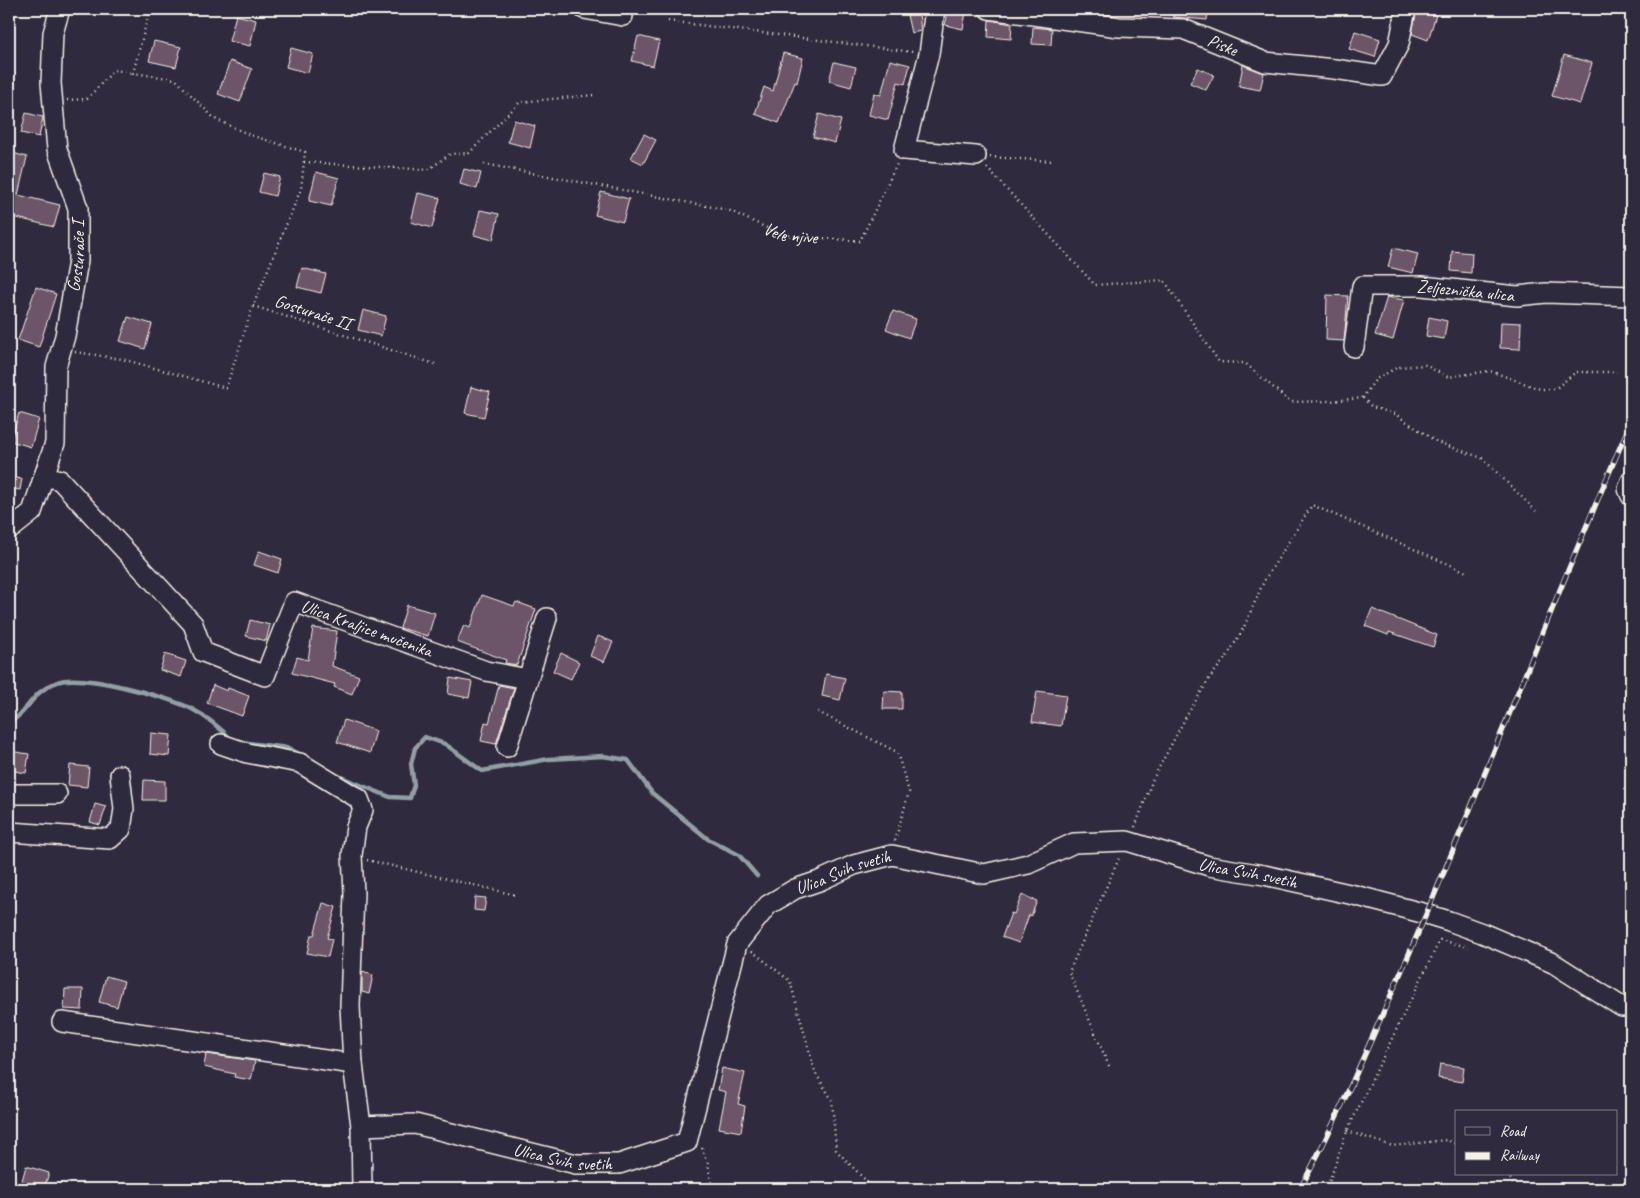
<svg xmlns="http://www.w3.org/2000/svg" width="1640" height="1198" viewBox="0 0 1640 1198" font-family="Caveat,sans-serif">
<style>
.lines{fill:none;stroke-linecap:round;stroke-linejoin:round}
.stream{stroke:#929fa7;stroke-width:4.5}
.building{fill:#6c5569;stroke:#f4f1e8}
.minor-casing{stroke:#f4f1e8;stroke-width:22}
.path{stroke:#f4f1e8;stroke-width:2.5;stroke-dasharray:1 4;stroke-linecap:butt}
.minor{stroke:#2f2a3d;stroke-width:19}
.rail-casing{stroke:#f4f1e8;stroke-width:5.5}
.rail{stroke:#2f2a3d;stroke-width:4;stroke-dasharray:11;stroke-linecap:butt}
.labels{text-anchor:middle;stroke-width:5;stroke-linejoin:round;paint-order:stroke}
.street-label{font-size:18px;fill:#f4f1e8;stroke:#2f2a3d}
</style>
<rect width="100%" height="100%" fill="#2f2a3d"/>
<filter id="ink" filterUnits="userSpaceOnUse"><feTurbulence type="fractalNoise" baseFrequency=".02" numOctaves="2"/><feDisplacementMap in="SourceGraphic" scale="10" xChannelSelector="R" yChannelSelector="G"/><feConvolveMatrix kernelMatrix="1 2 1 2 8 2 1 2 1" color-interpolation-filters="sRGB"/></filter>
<g filter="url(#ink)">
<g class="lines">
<!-- stream -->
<g class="stream">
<path d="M9,722C22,717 29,702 39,693C44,689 50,685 55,683C78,671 168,697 192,709C207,717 220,728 232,740"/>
<polyline points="241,742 288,748 301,755"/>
<polyline points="336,775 390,797 410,798 414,785 411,764 415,748 425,737 445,744 482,771 549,759 603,756 628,760 652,793 708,839 739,855 757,876"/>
</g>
</g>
<!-- building -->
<g class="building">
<polygon points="949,9 966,12 963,29 945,25"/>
<polygon points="1173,9 1208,9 1207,20 1173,17"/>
<polygon points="1417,9 1436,15 1428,40 1412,34"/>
<polygon points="919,13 921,31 911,33 907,15"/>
<polygon points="236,15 256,20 250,46 229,41"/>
<polygon points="989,20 1012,24 1011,39 988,37"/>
<polygon points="1033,27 1052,29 1051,45 1032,44"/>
<polygon points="1355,31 1380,39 1375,57 1349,49"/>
<polygon points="638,36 659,41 653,66 632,61"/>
<polygon points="154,41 181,47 176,67 149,61"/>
<polygon points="291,48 313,54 308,73 286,67"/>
<polygon points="783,53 803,58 797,83 795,82 779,123 755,114 764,87 773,91"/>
<polygon points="1564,55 1592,63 1580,104 1552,96"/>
<polygon points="890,60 910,65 905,84 898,82 888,120 869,115 874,93 881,95"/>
<polygon points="230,61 252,69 240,102 218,94"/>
<polygon points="834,62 856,67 851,87 829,81"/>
<polygon points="1243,65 1264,73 1260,90 1239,86"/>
<polygon points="1198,68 1214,75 1206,90 1190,83"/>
<polygon points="26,113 43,117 39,137 21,133"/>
<polygon points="819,114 841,120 835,143 813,137"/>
<polygon points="514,120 535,126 530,148 508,142"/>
<polygon points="644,134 656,140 643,164 631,158"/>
<polygon points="9,152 27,157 18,195 60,205 54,227 9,216"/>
<polygon points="464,169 481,173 477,189 460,184"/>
<polygon points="316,172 339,178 331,206 309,201"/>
<polygon points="264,173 280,177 275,196 259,192"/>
<polygon points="601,192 629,199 623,222 595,215"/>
<polygon points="418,193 440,198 432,228 411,222"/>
<polygon points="480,210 499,214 493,240 474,235"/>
<polygon points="1393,248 1418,254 1413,273 1388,267"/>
<polygon points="1452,251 1472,253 1471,273 1451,271"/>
<polygon points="302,268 326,274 321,293 297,287"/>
<polygon points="36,287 56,294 39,347 18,340"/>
<polygon points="1327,295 1348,296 1344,341 1326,340"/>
<polygon points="1387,297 1404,300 1393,340 1375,335"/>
<polygon points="363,310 386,316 381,336 358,330"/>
<polygon points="893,311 916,319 909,338 886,329"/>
<polygon points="128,317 152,324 145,349 120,341"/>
<polygon points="1429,317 1447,321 1444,339 1426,336"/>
<polygon points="1501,322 1521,323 1520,349 1500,348"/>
<polygon points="471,387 490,392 484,417 465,413"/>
<polygon points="19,413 39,419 31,447 11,441"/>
<polygon points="9,477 22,479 20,490 9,488"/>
<polygon points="259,551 282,559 278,573 254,565"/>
<polygon points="482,595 514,606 516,602 536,609 517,665 505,663 506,660 457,642 464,625 470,628"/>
<polygon points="407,605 435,613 428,636 400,628"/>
<polygon points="1372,609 1437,635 1433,647 1389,632 1388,635 1365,626"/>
<polygon points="250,620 270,625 266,641 246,636"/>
<polygon points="313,628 337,631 332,666 359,676 352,694 334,687 335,684 292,673 297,657 308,660"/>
<polygon points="598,636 613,642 604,662 590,656"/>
<polygon points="561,653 579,662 571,679 553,671"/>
<polygon points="165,654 186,661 181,677 160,670"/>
<polygon points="826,674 845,678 840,700 822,696"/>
<polygon points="450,678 472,682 469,698 448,694"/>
<polygon points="213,685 227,691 228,688 249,696 242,716 207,703"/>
<polygon points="499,685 514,688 496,744 481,741 485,722 489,723"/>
<polygon points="884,691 902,692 902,709 883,709"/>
<polygon points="1037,691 1066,695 1061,726 1032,722"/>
<polygon points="344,720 376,731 370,753 337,742"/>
<polygon points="151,733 171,735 169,756 150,754"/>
<polygon points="9,751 29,754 26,773 9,770"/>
<polygon points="70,765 89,767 87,787 68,785"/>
<polygon points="144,780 165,781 165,800 143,800"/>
<polygon points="95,804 106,807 100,825 90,822"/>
<polygon points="1022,895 1037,901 1031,916 1029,915 1019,943 1002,937 1011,913 1014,914"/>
<polygon points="475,897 486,898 484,911 474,910"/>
<polygon points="323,903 336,907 327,938 332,939 328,957 307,953 311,935 314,935"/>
<polygon points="362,972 373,975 369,994 362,992"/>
<polygon points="106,976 124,981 117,1007 99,1002"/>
<polygon points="65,989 83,989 82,1010 64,1009"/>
<polygon points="206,1054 255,1061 251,1080 234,1077 235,1074 204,1067"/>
<polygon points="1440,1064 1464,1067 1462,1082 1438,1078"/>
<polygon points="722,1068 745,1073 738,1104 745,1106 741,1132 719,1128 726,1092 718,1090"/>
<polygon points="26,1166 49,1173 44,1189 25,1189 20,1188"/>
</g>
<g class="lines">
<defs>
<g id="minor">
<polyline points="584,9 623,16"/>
<polyline points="935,9 929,54 904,150 976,156"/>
<path id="s2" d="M989,9L1119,27L1183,29L1265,62L1334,69L1382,76L1399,44L1406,9"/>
<path id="s3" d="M1354,347L1362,286H1422L1517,296L1546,293L1631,296"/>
<path id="s4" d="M44,476L55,443L56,367L65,336L78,261V208L57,149L51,83L53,33L60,9"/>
<polyline points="1631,481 1628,489 1631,496"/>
<path id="s5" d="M9,528H12L32,512L44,476L60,480L193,624L203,652L265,676L294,602L486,671L528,679L547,618"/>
<polyline points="221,744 247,753 300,763 359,799 363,810 356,827 352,855 354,893 350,1006 353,1064 361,1126 362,1189"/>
<polyline points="507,747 528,679"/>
<polyline points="9,794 57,794"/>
<polyline points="9,832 110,839 121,829 124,809 120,775"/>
<polyline points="62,1022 353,1064"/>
<path id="s6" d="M361,1126L415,1124L576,1164H619L687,1142L737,944L768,905L795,889L819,881L854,865L892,855L984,874L1028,864L1074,843L1127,841L1209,866L1264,875L1354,895L1426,914L1449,921L1482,933L1553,963L1622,1007"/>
</g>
</defs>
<!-- minor casing -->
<use href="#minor" class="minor-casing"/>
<!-- path -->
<g class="path">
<polyline points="668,21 913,52"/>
<polyline points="67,100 87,99 114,70 133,73"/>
<polyline points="990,157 1052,161"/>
<polyline points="304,162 428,170 450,154 469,153 520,102 594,95"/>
<path id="s1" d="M484,164L728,210L782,235L860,241L897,164"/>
<polyline points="987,168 1095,285 1164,280 1219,362 1245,363 1290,402 1331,401 1362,398 1376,379 1398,367 1425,365 1448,377 1490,371 1540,389 1555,389 1576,372 1617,372"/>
<polyline points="253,306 438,365"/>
<polyline points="75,352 122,359 226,388 253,306 301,189 305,152 250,135 215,119 175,79 133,73 150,9"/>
<polyline points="1363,398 1372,407 1395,414 1437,442 1482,458 1536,511"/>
<polyline points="818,712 897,752 909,792 895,841"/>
<polyline points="1135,827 1153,779 1187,715 1211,676 1228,655 1244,627 1264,581 1312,505 1469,573"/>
<polyline points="367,860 516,895"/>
<polyline points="752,951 790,981 815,1072 832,1100 836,1150 874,1189"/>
<polyline points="1109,1066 1069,972 1120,856"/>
<polyline points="1347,1131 1392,1146 1447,1140 1456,1144"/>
<polyline points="702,1148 708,1163 712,1189"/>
<polyline points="1508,1174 1516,1189"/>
<polyline points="1332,1189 1328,1185 1347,1131 1440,940 1469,947"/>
</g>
<!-- minor -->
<use href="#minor" class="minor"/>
<defs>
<path id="rail" d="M1300,1189C1340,1115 1372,1037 1406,961C1484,782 1553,600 1631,422"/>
</defs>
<!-- rail casing -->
<use href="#rail" class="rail-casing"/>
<!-- rail -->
<use href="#rail" class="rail"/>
</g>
</g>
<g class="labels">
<!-- street labels -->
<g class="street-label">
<text dy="6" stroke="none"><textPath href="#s2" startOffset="238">Piske</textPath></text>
<text dy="6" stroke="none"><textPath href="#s1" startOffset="316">Vele njive</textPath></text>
<text dy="6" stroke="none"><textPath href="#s4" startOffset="224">Gosturače I</textPath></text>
<text dy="6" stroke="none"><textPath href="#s3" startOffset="165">Željeznička ulica</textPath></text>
<text transform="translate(313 312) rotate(18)" y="6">Gosturače II</text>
<text dy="6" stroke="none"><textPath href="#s5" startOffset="532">Ulica Kraljice mučenika</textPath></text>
<text dy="6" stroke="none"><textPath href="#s6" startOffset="1091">Ulica Svih svetih</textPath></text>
<text dy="6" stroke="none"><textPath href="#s6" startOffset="671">Ulica Svih svetih</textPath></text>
<text dy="6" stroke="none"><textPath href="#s6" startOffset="206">Ulica Svih svetih</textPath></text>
</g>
</g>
<!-- margin -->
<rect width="1640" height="1198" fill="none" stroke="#2f2a3d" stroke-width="30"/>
<rect x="15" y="15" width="1610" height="1168" fill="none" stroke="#f4f1e8" stroke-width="2" filter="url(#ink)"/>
<!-- legend -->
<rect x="1455" y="1110" width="162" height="65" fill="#2f2a3d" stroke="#7e7a81"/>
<rect x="1465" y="1127" width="25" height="8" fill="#2f2a3d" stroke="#7e7a81"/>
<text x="1500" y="1136" font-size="15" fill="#f4f1e8">Road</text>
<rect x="1465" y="1152" width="25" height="8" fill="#f4f1e8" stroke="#7e7a81"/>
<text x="1500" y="1160" font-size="15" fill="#f4f1e8">Railway</text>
</svg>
